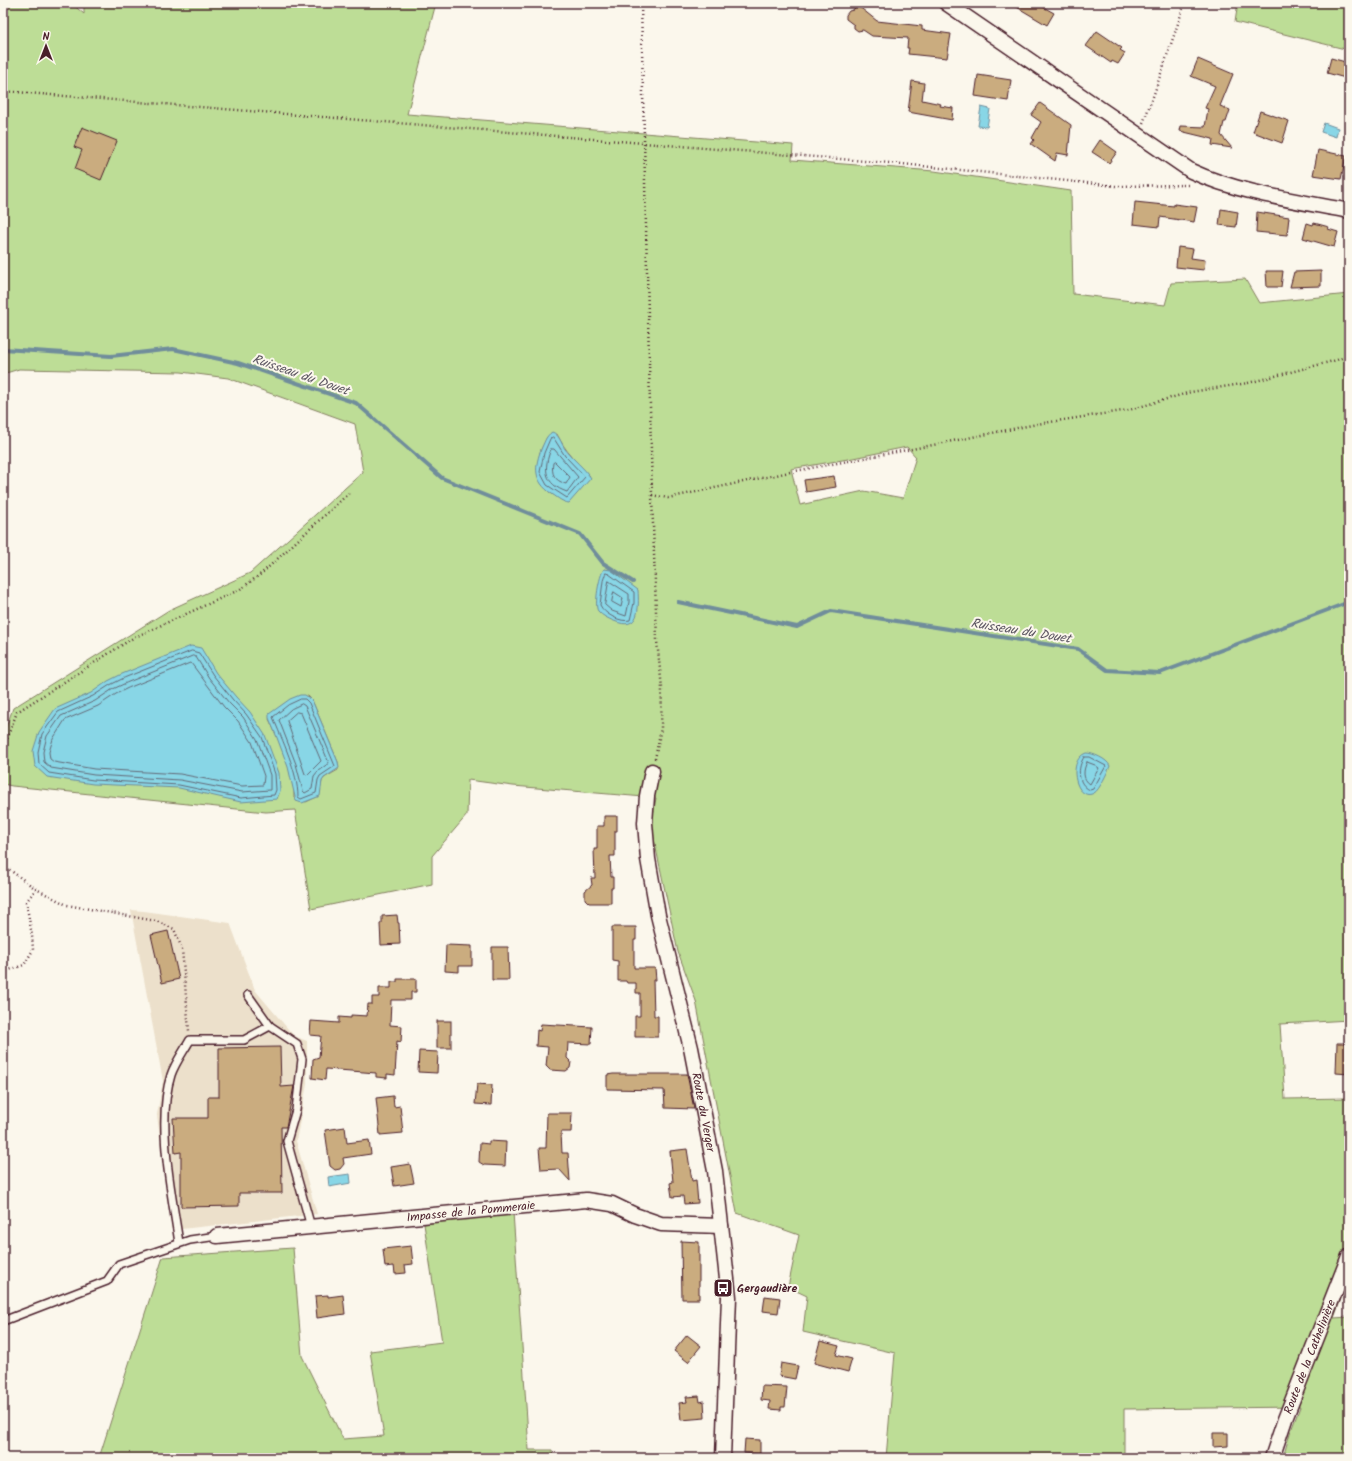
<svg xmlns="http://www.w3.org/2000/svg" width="1352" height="1461" viewBox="0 0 1352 1461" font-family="Kalam,sans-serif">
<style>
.built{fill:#ece0cb}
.green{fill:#bddd96;stroke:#847e60;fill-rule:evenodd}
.water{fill:#88d6e6;stroke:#6f8d9b}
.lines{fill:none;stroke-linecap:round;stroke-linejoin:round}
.shore{stroke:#636876;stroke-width:1}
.stream{stroke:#6f8d9b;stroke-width:4}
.building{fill:#caac7f;stroke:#4a1f2b}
.service-casing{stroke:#4a1f2b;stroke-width:10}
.minor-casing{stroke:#4a1f2b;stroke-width:17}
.path{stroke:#4a1f2b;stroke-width:2.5;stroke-dasharray:1 3;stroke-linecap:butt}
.service{stroke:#fbf7ec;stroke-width:7}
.minor{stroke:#fbf7ec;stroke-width:14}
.labels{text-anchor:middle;stroke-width:4;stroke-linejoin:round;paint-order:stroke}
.street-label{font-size:12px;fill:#4a1f2b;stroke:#fbf7ec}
.poi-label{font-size:12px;font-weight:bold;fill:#4a1f2b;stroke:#fbf7ec;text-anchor:start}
.water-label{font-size:13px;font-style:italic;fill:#5d5663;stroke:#fbf7ec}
</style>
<rect width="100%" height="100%" fill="#fbf7ec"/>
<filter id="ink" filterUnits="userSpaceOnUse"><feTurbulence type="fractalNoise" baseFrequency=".025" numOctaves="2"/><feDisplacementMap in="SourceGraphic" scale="8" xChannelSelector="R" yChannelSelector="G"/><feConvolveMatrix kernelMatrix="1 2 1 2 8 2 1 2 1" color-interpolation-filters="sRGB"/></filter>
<g filter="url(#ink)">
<!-- built -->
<polygon class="built" points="131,910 144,911 230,923 255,990 294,1036 307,1041 307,1084 296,1141 317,1214 172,1230 157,1115 163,1081"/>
<!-- green -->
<g class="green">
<path d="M3,3H71L84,14V3H436L407,114L793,145L792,160L934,171L1071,191L1073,294L1165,305L1171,283L1245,279L1259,303L1349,294V1020L1280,1024L1285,1099L1349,1098V1277L1334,1318L1349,1317V1458H1283L1290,1433L1300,1407L1124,1409V1458H886L895,1353L803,1332L807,1296L788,1287L799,1235L737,1213L696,1001L678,952L654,839L652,821L656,798L513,786L468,780L467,815L432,856V884L311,909L295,810L266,812L12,786L3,784V736L13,708L169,610L250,573L363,472L355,424L228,378L181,372L19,369L3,374ZM557,434C565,451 577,463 590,476L565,502L549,492L538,465L540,452L547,437ZM907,447L916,457L903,498L864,491L800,505L791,469L848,459ZM308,696L312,700L338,762V770L324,778L322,781L319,796L306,802L294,797C295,776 278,738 269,719C282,702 288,701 308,696Z"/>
<polygon points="1238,3 1349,3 1349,50 1235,22"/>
<polygon points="513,1212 529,1450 552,1450 553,1458 99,1458 163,1257 293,1248 302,1356 343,1439 384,1436 370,1351 442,1342 424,1224"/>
</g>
<!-- water -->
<g class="water">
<polygon points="981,107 990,109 987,127 978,126"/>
<polygon points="1324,123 1338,128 1336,137 1321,132"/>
<path d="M552,432C559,434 561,443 565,449C573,460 584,467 591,478L569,503C562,502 558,498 552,494C533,481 534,467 542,447C545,441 546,436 552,432Z"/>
<path d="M604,569L611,570L638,590C639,608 640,632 614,621C609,619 602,616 598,611C594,606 599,575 604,569Z"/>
<polygon points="191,646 201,648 216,673 236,697 250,712 265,735 279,773 280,791 277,799 241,802 179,788 93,784 47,777 35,766 33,751 39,732 55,709 91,693 108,681 122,674"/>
<polygon points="300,695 305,695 312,700 338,762 339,768 324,778 322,781 320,796 302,803 296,801 288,767 276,735 269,718 269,714 290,699"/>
<path d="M1086,753C1093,753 1107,759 1110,766C1108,771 1099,791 1094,793C1076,803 1066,760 1086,753Z"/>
<polygon points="350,1174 351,1183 329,1187 328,1177"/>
</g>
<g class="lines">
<!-- shore -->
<g class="shore">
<polygon points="553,437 565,456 585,477 567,498 547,485 540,472 544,453 550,439"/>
<path d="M551,449H554L578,477L567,492C544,484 543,469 551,449Z"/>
<path d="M555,462L570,477L566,484C554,480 551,474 553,463Z"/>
<path d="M606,573L609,574L634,592V603L630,620C621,623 604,614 600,605L603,581Z"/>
<polygon points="609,581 629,594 629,602 626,616 612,611 605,605"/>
<polygon points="614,592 623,598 621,607 612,602"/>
<polygon points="192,651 199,653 213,675 233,700 246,714 262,737 275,774 276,790 274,795 241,798 179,785 93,780 49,773 39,764 38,752 42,734 58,712 93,696 110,685 124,678"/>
<polygon points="193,656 196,657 209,678 229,703 243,717 257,739 270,775 270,790 242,792 180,780 94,775 51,768 44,762 43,752 47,736 61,716 95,701 113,689 126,683"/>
<polygon points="191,663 224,707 238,721 252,742 264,776 263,785 242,786 180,774 94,769 54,762 50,759 49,752 53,739 65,720 98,706 116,694 128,688"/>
<path d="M301,699H305L309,703L335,766L320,776L318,780L316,793L301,799L298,797C298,772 282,740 273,717L288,705Z"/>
<polygon points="302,704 305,706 329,763 318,771 314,776 312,789 305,793 303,791 296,764 279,720 291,709"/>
<polygon points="297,712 301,713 321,761 307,775 305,774 287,721"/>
<path d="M1084,757H1089L1106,766L1093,789L1090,790C1077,784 1077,768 1084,757Z"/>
<path d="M1087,762L1095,765L1099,768L1090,784C1082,779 1083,770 1087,762Z"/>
</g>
<!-- stream -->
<g class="stream">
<polyline points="3,349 111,356 173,349 238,363 356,403 442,478 580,534 603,563 633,582"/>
<polyline points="678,602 797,627 831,611 1078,649 1107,670 1160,673 1349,602"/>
</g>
</g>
<!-- building -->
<g class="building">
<polygon points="1010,3 1036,3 1054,13 1047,25"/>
<polygon points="857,5 877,21 922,26 922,30 951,34 947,58 908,54 909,48 907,48 908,38 872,36 863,30 858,31 854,28 854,25 846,19 846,15 849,11 853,10"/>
<polygon points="1097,31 1122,48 1120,50 1125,53 1118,64 1112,61 1111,63 1086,46"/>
<polygon points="1331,58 1349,63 1349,79 1327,73"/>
<polygon points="1198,59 1233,74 1220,106 1230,110 1226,122 1224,122 1221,135 1232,148 1212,145 1213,139 1180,131 1181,126 1205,127 1208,109 1205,108 1215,86 1191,76"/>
<polygon points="978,75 1011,80 1008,101 975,96"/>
<polygon points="912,81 924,83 922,100 941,104 940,106 953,108 952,120 908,112"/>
<polygon points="1040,103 1071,125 1068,155 1057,153 1055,161 1031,144 1034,140 1032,138 1041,122 1031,115"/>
<polygon points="1260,111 1289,121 1282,143 1253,132"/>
<polygon points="82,127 117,141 101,180 75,169 82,150 74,147"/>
<polygon points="1100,140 1117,152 1109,163 1092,152"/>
<polygon points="1318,150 1346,156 1341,179 1313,175"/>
<polygon points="1135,202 1174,206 1174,204 1197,207 1194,222 1160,217 1159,227 1133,224"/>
<polygon points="1221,209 1238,212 1236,227 1219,225"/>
<polygon points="1257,212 1289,217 1287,235 1256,232"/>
<polygon points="1307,223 1313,225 1314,223 1329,227 1328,229 1338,232 1334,247 1303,238"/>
<polygon points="1178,247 1193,249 1191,258 1205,260 1204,270 1176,267"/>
<polygon points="1266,271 1283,271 1281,287 1267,287"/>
<polygon points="1321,271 1321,286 1290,287 1294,272"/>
<polygon points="834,476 836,487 806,492 804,480"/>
<polygon points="604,816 617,816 617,831 615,831 615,856 610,856 611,877 613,877 613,888 611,888 611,903 589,903 585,899 585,891 592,885 591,878 595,878 594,849 597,849 597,826 604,826"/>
<polygon points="397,915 398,923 399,923 400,944 381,945 380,924 382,923 382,916"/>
<polygon points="612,927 636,927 636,940 634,940 634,968 655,968 656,980 653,980 654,1016 658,1016 658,1037 635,1037 635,1016 640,1016 640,993 636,993 636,983 627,983 626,981 618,981 618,961 612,960"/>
<polygon points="168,931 179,979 162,983 151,935"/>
<polygon points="446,945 472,946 472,966 459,966 459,972 445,971"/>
<polygon points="492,947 508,947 509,980 492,980"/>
<polygon points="397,979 416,979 416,992 411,992 411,1000 391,1000 390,1025 402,1026 401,1042 397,1041 395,1075 387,1074 387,1078 376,1077 376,1073 326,1069 325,1080 312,1078 313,1059 319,1057 321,1036 310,1035 311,1021 339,1023 339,1017 351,1018 351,1015 367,1016 368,1004 372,1004 372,997 379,997 379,988 391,988 391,982 397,982"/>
<rect x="437" y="1021" width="14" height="27"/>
<polygon points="541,1024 592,1027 591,1044 568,1043 567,1058 571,1062 570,1068 566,1071 550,1070 546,1066 548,1047 536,1046 537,1030 540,1031"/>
<polygon points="1337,1043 1349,1043 1349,1074 1336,1073"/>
<polygon points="280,1047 281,1087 294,1086 286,1127 281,1127 282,1193 239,1193 239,1206 181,1207 181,1152 175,1153 173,1118 208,1118 208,1097 219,1097 219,1048"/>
<polygon points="419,1051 438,1052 437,1073 418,1072"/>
<polygon points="613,1074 687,1074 694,1109 665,1108 664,1090 607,1089 607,1075"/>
<polygon points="477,1084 492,1085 491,1105 475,1104"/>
<polygon points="393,1096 394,1107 400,1106 403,1133 380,1135 376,1098"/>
<polygon points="547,1113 572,1113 571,1132 561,1132 562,1153 568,1153 570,1181 559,1169 541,1170 539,1148 546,1148"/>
<polygon points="345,1127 347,1143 369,1140 371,1154 343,1158 344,1164 340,1169 335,1170 330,1166 325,1130"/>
<polygon points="489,1141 506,1142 505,1166 484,1165 479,1162 480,1143 489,1144"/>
<polygon points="687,1149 692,1181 696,1180 698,1203 684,1204 683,1196 672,1197 670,1183 673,1182 670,1151"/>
<polygon points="410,1164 414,1183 394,1186 391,1167"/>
<polygon points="681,1241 699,1242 699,1299 682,1299"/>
<polygon points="411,1246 413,1264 405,1265 406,1273 395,1274 394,1266 385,1267 383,1249"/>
<polygon points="328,1295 328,1297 343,1295 345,1314 317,1318 315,1296"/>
<polygon points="765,1296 780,1298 778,1313 763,1311"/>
<polygon points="687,1335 701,1346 688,1362 674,1351"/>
<polygon points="820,1341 839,1346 836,1355 852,1359 848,1372 814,1363"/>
<polygon points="781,1363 798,1366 795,1379 779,1376"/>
<polygon points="762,1386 787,1387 785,1407 781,1407 781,1410 769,1409 770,1401 761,1400"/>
<polygon points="699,1396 700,1402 704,1401 705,1418 681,1420 679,1403 687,1402 686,1397"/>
<polygon points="1213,1433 1228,1433 1228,1446 1213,1447"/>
<polygon points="745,1439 760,1440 760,1454 744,1453"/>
</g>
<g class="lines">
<defs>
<g id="service">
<polyline points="248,995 270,1026 297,1044 302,1059 296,1110 287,1141 311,1227"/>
<path d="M179,1243C172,1195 156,1122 171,1075C175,1063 184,1051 190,1040H244L270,1026"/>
<polyline points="3,1321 107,1281 119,1264 190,1240 217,1236"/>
</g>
<g id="minor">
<path d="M946,3L1191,171C1238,193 1298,201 1349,211"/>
<path id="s1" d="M652,771L647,796L645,823L648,859L658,915L691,1048L715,1171L729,1297L723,1458"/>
<path id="s2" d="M217,1236L586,1200L612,1204L635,1215L661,1224L721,1226"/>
<path id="s3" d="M1272,1458L1285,1419L1349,1256"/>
</g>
</defs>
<!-- service casing -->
<use href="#service" class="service-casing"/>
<!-- minor casing -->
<use href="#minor" class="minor-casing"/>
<!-- path -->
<g class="path">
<polyline points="641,3 652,495 657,641 662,688 661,728 655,759"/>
<polyline points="3,91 902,164 1116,186 1188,185"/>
<polyline points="1143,123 1154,94 1185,3"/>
<polyline points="652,495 668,498 785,473 933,445 1037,424 1129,410 1191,392 1248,383 1337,360 1349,355"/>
<polyline points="3,750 17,712 133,638 239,590 261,574 350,492"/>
<polyline points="3,865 36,889 67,905 156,921 174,929 182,949 189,1031"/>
<polyline points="3,972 24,965 33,950 32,935 26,902 36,889"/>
</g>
<!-- service -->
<use href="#service" class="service"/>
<!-- minor -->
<use href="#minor" class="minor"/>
</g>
</g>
<!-- icons -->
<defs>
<symbol id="bus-square" viewBox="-11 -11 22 22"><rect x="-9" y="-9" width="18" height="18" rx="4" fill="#4a1f2b" stroke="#fbf7ec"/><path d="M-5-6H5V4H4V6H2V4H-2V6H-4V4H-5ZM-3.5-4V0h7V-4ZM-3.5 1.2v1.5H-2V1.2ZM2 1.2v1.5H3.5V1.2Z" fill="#fff"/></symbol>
</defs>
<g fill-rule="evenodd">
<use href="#bus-square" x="712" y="1277" width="22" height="22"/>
</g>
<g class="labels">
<!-- street labels -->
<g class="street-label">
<text dy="4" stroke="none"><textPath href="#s1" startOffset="348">Route du Verger</textPath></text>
<text dy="4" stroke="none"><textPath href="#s2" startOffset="255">Impasse de la Pommeraie</textPath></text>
<text dy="4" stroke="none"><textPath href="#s3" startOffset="108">Route de la Cathelinière</textPath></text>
</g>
<!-- poi labels -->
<g class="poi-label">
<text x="737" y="1292">Gergaudière</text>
</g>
<!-- water labels -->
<g class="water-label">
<text transform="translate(301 374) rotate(19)" y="5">Ruisseau du Douet</text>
<text transform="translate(1021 630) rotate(9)" y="5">Ruisseau du Douet</text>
</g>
</g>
<!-- margin -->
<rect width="1352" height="1461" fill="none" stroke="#fbf7ec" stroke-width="16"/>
<rect x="8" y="8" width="1336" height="1445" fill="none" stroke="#4a1f2b" stroke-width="1.5" filter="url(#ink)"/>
<!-- north arrow -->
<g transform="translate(46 46)" stroke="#fbf7ec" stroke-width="3" paint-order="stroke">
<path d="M0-3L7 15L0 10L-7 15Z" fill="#4a1f2b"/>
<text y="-6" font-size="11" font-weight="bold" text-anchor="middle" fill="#4a1f2b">N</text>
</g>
</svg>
